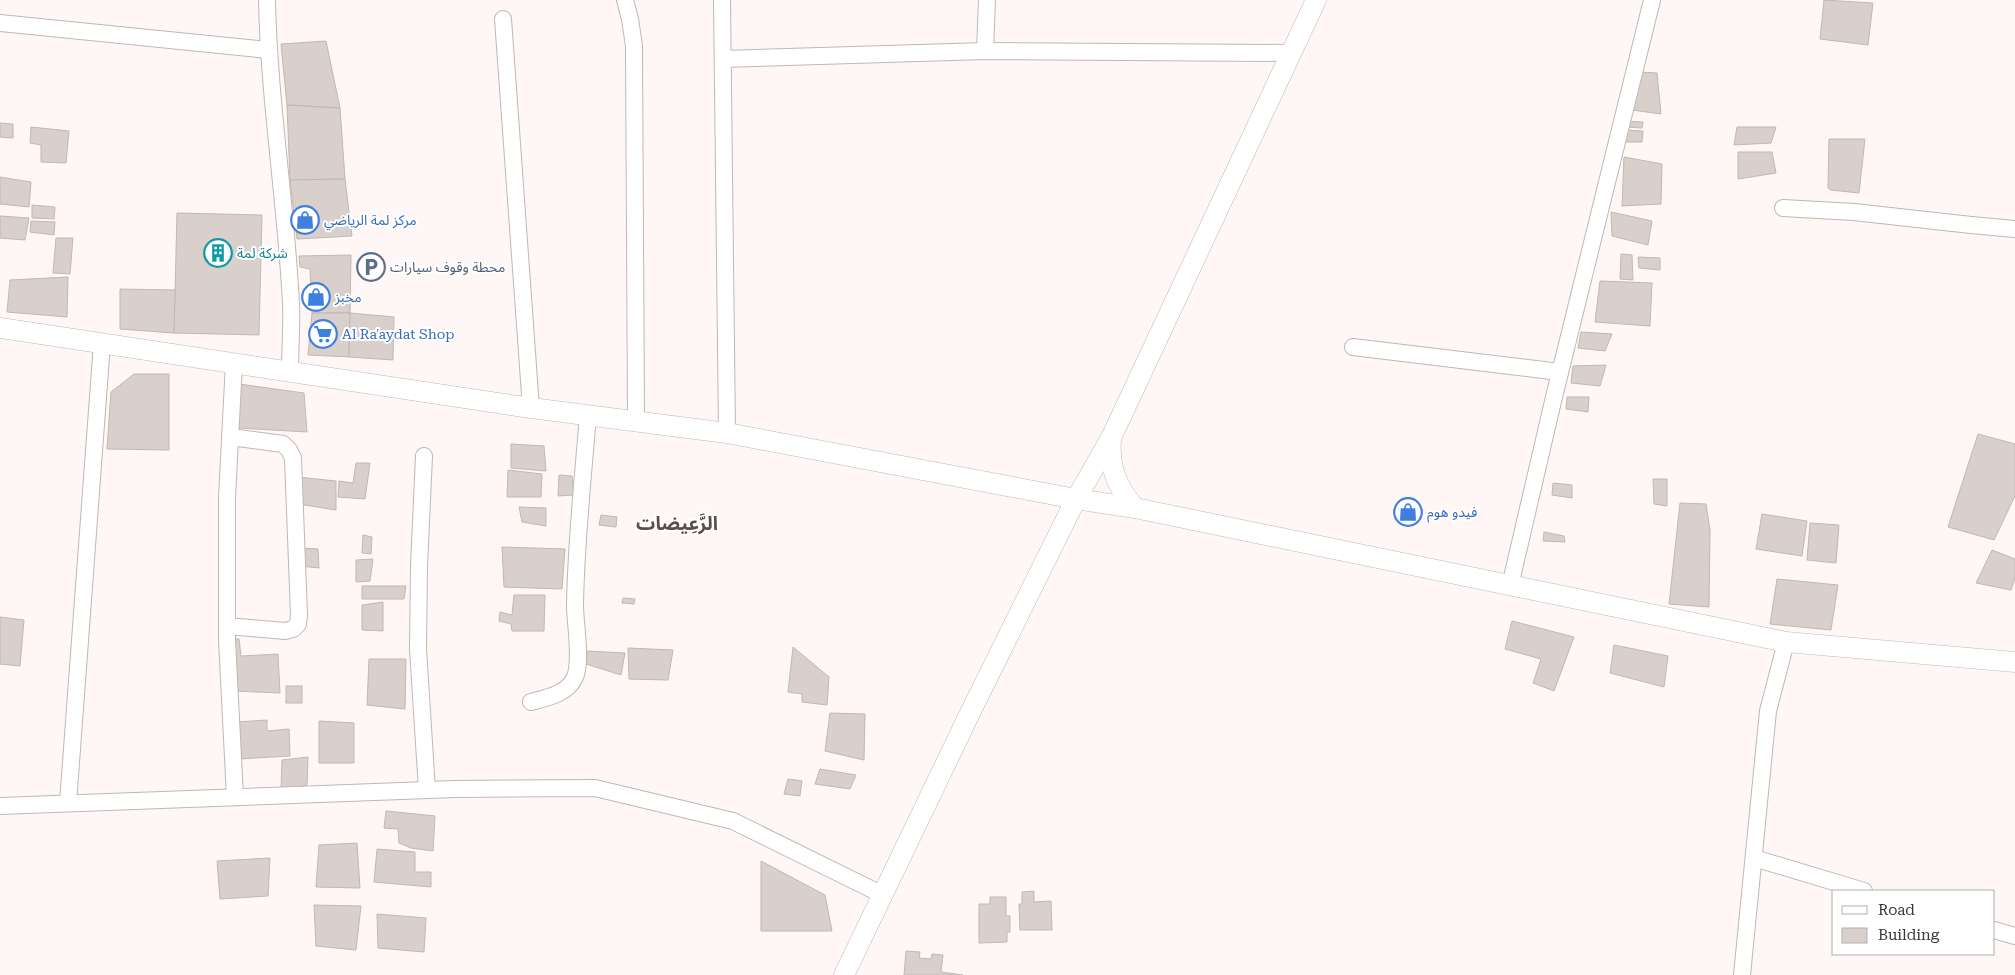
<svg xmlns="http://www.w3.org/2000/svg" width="2015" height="975" viewBox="0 0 2015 975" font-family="'Roboto Serif','Noto Sans Arabic',serif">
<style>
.building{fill:#dad0cb;stroke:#c1b7b3}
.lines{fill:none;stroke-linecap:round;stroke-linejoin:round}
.minor-casing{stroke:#c1b7b3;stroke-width:18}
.tertiary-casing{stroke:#c1b7b3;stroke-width:21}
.minor{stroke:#fff;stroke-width:16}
.tertiary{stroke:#fff;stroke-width:20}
.labels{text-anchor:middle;stroke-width:4;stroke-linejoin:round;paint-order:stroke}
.shop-label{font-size:14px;fill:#366cbe;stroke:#fff;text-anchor:start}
.culture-label{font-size:14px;fill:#0d838f;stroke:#fff;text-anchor:start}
.service-label{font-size:14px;fill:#4e5e75;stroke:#fff;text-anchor:start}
.district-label{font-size:19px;font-weight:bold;fill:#584f4c;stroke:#fff}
</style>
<rect width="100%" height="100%" fill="#fef7f5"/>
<!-- building -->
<g class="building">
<polygon points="1824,0 1873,3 1868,45 1820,39"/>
<polygon points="326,41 340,108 287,105 281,44"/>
<polygon points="1640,72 1657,73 1661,114 1632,110"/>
<polygon points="287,105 340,108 345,179 290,180"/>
<polygon points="1625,121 1643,122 1642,128 1625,127"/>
<polygon points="0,123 13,124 13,138 0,137"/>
<polygon points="31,127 69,131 66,163 41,162 41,145 30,143"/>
<polygon points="1737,127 1776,127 1771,143 1734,145"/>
<polygon points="1625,130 1643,131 1642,142 1625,142"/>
<polygon points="1829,139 1865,139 1859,193 1831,190 1828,188"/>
<polygon points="1738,152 1772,152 1776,173 1738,179"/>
<polygon points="1624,157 1662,164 1661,204 1622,206"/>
<polygon points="0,177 31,182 29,207 0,204"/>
<polygon points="345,179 352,236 297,239 290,180"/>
<polygon points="32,205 55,207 54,219 32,218"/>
<polygon points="1611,212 1652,221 1648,245 1612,236"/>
<polygon points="177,213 262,215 259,335 174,333"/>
<polygon points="0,216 29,218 25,240 0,238"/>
<polygon points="31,221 55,222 54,235 30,232"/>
<polygon points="56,238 73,238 70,274 53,273"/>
<polygon points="1621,254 1632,255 1633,280 1620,279"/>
<polygon points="351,255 350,313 312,313 310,269 300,267 299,256"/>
<polygon points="1638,257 1660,258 1660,270 1639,268"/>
<polygon points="68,277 67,317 7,312 10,280"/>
<polygon points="1600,281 1652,283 1650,326 1595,322"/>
<polygon points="120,289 175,290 174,333 120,329"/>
<polygon points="312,313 350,313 349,357 308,355"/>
<polygon points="350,313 394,317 393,360 349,357"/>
<polygon points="1581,332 1612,334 1605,351 1578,348"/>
<polygon points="1606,365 1600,386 1571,383 1573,366"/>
<polygon points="134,374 169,374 169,450 107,449 111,392"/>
<polygon points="239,384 304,393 307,432 238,428"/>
<polygon points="1567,397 1589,397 1588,412 1566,409"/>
<polygon points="1978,434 2015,444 2015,496 1994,540 1948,527"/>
<polygon points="511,444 544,446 546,471 511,468"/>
<polygon points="356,463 370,463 365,499 338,497 339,481 353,483"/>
<polygon points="508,470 542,474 541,497 507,497"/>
<polygon points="559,475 572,476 574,495 558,496"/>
<polygon points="298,477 336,481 336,510 298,504"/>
<polygon points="1653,479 1667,479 1667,506 1654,504"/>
<polygon points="1553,483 1572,485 1572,498 1552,495"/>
<polygon points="1680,503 1706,504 1710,530 1709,607 1669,604"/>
<polygon points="519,507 546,508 546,526 522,522"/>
<polygon points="1762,514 1807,521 1802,556 1756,549"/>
<polygon points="601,515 617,517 616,527 599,525"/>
<polygon points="1810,523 1839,525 1836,563 1807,560"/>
<polygon points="1544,532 1564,536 1565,542 1543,541"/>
<polygon points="363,535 372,537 371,554 362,553"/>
<polygon points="502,547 565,549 562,589 504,587"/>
<polygon points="301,548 318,549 319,568 300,566"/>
<polygon points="1992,550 2015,559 2015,578 2011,590 1976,583"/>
<polygon points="373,559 370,581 356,582 356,560"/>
<polygon points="1777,579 1838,585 1831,630 1770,624"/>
<polygon points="362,586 406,586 404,599 362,599"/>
<polygon points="514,595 545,595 544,631 512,631 511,624 499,621 500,612 512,615"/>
<polygon points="623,598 635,599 634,604 622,603"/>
<polygon points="383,602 383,631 362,630 362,605"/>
<polygon points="0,617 24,620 20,666 0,664"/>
<polygon points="1512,621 1574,637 1554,691 1533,683 1541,659 1505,649"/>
<polygon points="230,638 239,639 241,656 278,654 280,693 233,691"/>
<polygon points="1614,645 1668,656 1664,687 1610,673"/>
<polygon points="793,647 829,677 827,705 802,702 802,694 788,692"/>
<polygon points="628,648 673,650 668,680 629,679"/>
<polygon points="587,651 625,653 621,675 586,664"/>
<polygon points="369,659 406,659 405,709 367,705"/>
<rect x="286" y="686" width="16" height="17"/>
<polygon points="830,713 865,714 864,760 825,751"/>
<polygon points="267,720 267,731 289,729 290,756 238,759 237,722"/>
<polygon points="319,721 354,723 354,763 319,763"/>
<polygon points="308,757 307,785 281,789 282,760"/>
<polygon points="820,769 856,775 850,789 815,784"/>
<polygon points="788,779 802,781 800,796 784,794"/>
<polygon points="386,811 435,816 433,851 411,848 399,843 398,829 384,828"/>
<polygon points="357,843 360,888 316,887 319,845"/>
<polygon points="377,849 415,852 415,872 431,872 431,887 374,882"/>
<polygon points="270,858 268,896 220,899 217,861"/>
<polygon points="761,861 825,895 832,931 761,931"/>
<polygon points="1034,891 1034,902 1051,901 1052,930 1020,930 1019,904 1022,904 1022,892"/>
<polygon points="990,897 1006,897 1006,916 1010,916 1010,932 1007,932 1007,942 979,943 979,904 990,904"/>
<polygon points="314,905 361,906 356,950 316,946"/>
<polygon points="377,914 426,918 424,952 378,948"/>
<polygon points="906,951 920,952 919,958 931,959 932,954 943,955 941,972 963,975 904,975"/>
</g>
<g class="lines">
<defs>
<g id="minor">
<path d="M267,0C269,101 286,202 291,304C292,326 290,349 290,372"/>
<polyline points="625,0 630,19 634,46 636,421"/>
<polyline points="722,0 727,433"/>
<polyline points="503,19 531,408"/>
<polyline points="0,23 268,50"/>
<polyline points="985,51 987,0"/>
<polyline points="723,59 985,51 1290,53"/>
<polyline points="1783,208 1854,212 1971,225 2015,229"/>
<polyline points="1353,347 1560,372"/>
<polyline points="234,363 227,497 227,640 235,797"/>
<polyline points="424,456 419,566 418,649 427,790"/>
<polyline points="1510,586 1554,397 1652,0"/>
<polyline points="227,626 285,631 293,629 298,624 299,615 293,458 289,450 283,444 230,437"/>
<path d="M531,702C546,698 568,694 575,677C582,661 575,623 575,605C576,541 583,478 588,415"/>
<polyline points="68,803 102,343"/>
<polyline points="0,806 455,789 595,788 733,821 883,895"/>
<polyline points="1754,858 1864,891"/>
<polyline points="1994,930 2015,936"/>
<polyline points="1742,975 1768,711 1786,642"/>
</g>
<g id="tertiary">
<polyline points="0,328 531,408 727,433 1076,499 1135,508 1786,642 2015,662"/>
<path d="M1111,438C1109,467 1116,486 1135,508"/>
<polyline points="844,975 970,713 1076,499 1111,438 1316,0"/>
</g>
</defs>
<!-- minor casing -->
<use href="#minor" class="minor-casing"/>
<!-- tertiary casing -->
<use href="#tertiary" class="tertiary-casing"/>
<!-- minor -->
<use href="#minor" class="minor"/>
<!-- tertiary -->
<use href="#tertiary" class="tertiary"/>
</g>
<!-- icons -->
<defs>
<symbol id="shop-ring" viewBox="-11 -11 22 22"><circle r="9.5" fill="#fff" stroke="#3f7fe0" stroke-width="1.5"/><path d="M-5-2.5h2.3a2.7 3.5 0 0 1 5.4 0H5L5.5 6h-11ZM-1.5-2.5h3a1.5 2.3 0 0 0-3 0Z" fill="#3f7fe0"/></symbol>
<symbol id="building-ring" viewBox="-11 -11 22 22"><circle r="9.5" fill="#fff" stroke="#0f9aa8" stroke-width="1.5"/><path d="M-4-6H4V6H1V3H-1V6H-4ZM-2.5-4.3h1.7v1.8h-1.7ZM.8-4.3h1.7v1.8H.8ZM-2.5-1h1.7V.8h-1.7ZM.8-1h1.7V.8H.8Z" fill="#0f9aa8"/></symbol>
<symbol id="parking-ring" viewBox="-11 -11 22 22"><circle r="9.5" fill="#fff" stroke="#5c6f8a" stroke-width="1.5"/><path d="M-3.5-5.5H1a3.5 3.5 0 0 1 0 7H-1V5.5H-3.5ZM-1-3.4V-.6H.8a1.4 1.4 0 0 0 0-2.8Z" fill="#5c6f8a"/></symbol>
<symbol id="supermarket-ring" viewBox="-11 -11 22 22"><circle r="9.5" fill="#fff" stroke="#3f7fe0" stroke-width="1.5"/><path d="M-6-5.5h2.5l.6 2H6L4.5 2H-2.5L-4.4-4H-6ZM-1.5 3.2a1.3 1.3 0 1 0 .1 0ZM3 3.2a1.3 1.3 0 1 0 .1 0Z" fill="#3f7fe0"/></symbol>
</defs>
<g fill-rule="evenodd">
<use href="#shop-ring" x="289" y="204" width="32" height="32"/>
<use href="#building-ring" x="202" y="237" width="32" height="32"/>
<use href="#parking-ring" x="355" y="251" width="32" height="32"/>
<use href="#shop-ring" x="300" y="281" width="32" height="32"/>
<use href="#supermarket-ring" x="307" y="318" width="32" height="32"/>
<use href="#shop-ring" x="1392" y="496" width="32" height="32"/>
</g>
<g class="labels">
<!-- shop labels -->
<g class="shop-label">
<text x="324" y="225">مركز لمة الرياضي</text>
<text x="335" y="302">مخبز</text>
<text x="342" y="339">Al Ra'aydat Shop</text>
<text x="1427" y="517">فيدو هوم</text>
</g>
<!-- culture labels -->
<g class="culture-label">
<text x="237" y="258">شركة لمة</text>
</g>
<!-- service labels -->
<g class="service-label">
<text x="390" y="272">محطة وقوف سيارات</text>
</g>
<!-- district labels -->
<g class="district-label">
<text x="677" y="530">الرَّعِيضات</text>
</g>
</g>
<!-- legend -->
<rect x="1832" y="890" width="162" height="65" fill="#ffffff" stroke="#b1afaf"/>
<rect x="1842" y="906" width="25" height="8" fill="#ffffff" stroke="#b1afaf"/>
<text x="1878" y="915" font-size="15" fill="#3b3736">Road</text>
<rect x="1842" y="928" width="25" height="15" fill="#dad0cb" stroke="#b1afaf"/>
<text x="1878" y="940" font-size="15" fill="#3b3736">Building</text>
</svg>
